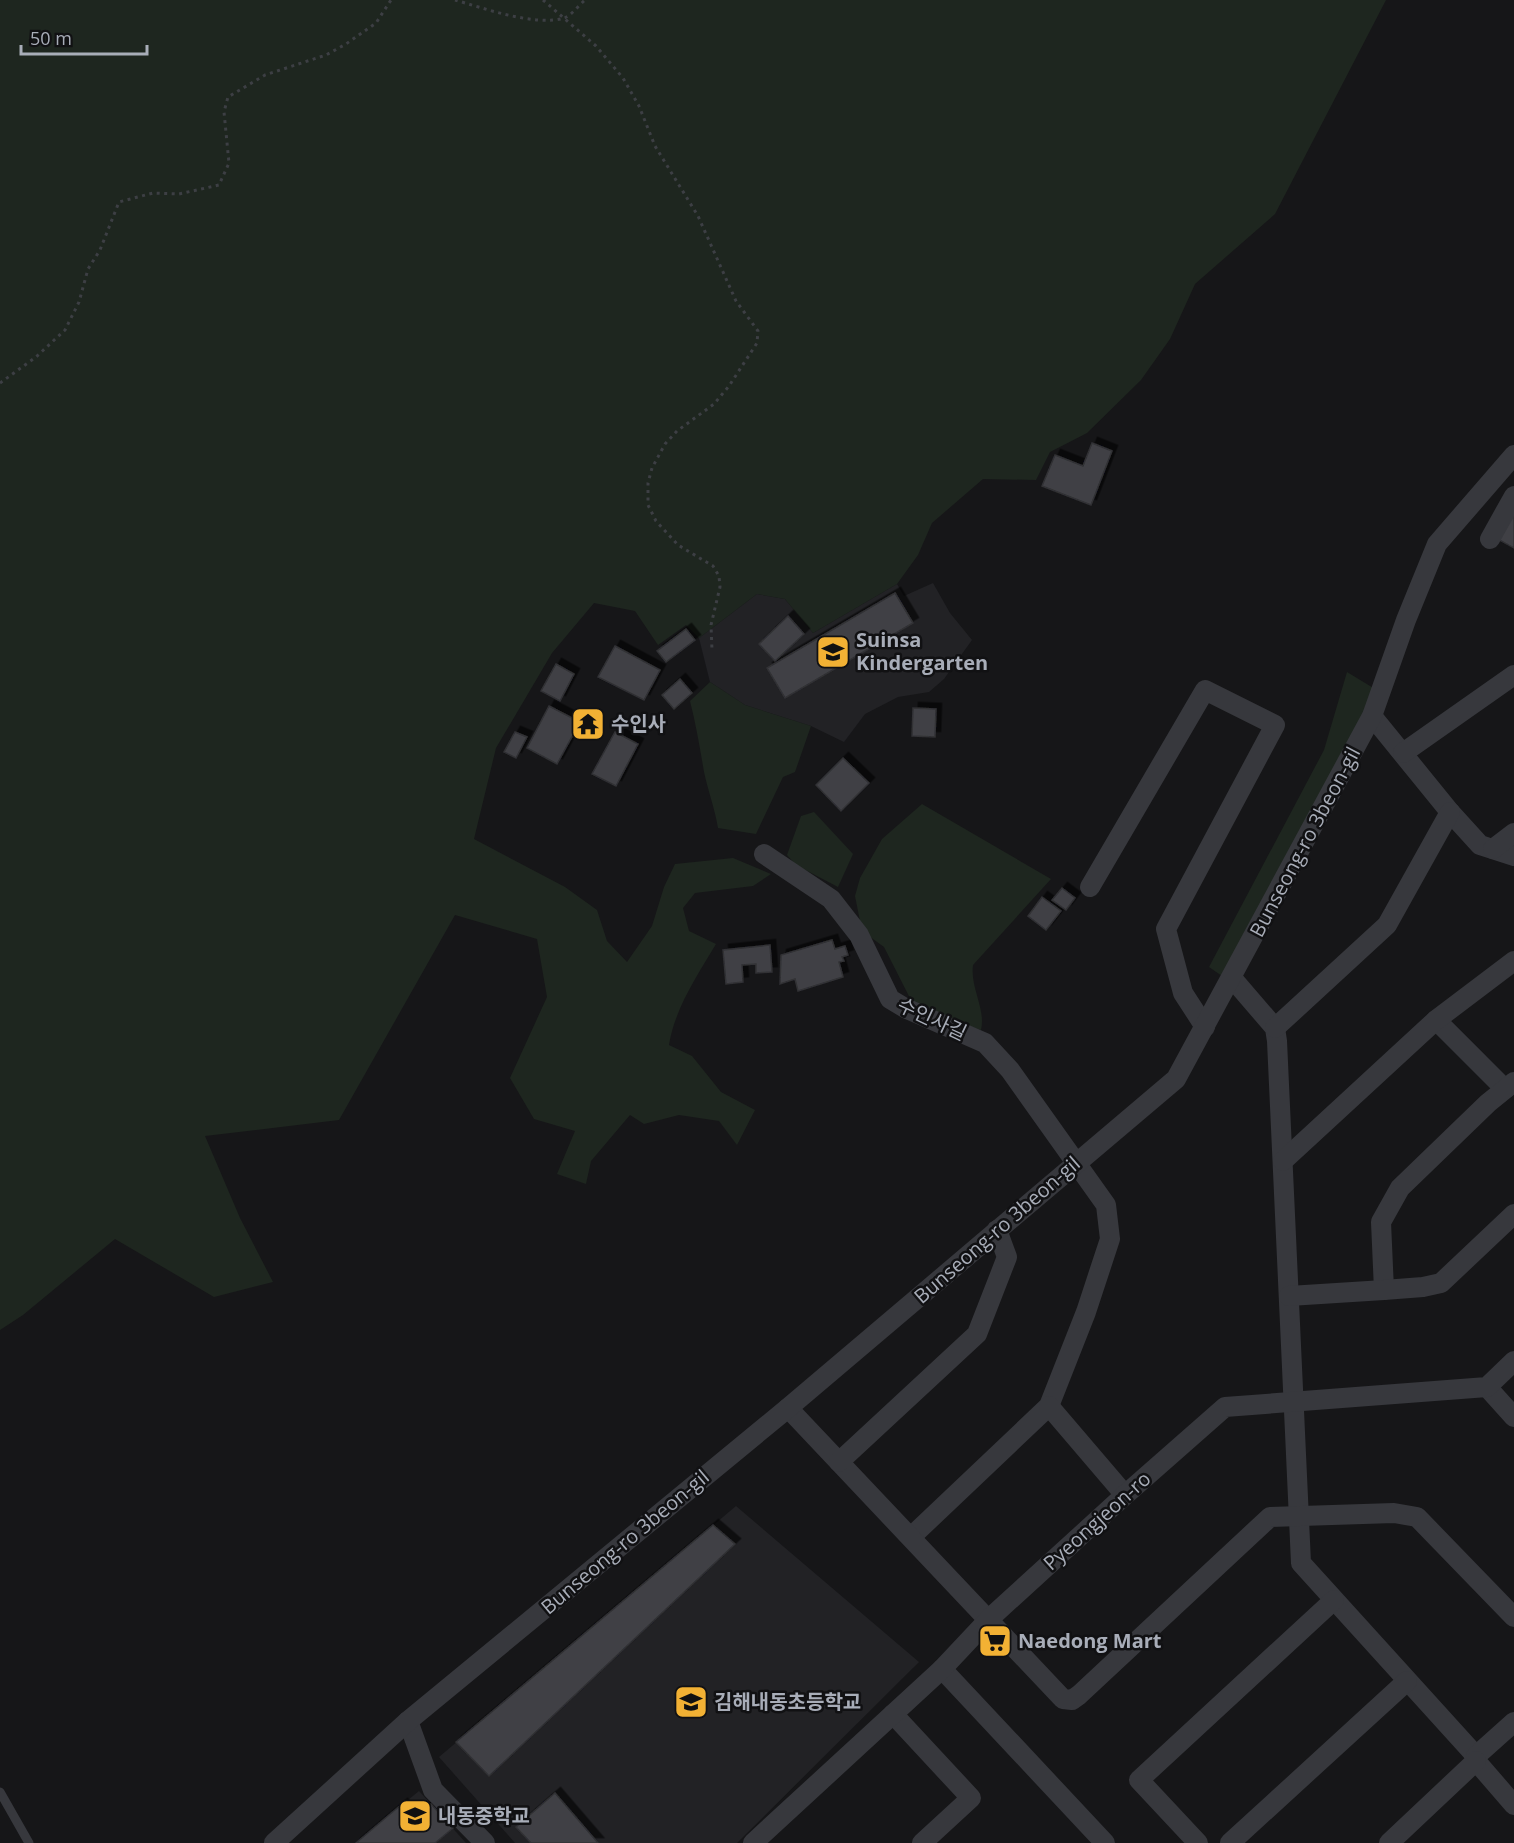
<svg xmlns="http://www.w3.org/2000/svg" width="1514" height="1843" viewBox="0 0 1514 1843" font-family="'Open Sans','Noto Sans KR',sans-serif">
<style>
.built{fill:#222225}
.green{fill:#1e261f}
.building{fill:#404145;stroke:#303034;stroke-width:1.5;filter:url(#shadow)}
.lines{fill:none;stroke-linecap:round;stroke-linejoin:round}
.path{stroke:#3d3f44;stroke-width:3;stroke-dasharray:3 4.5;stroke-linecap:butt}
.lane{stroke:#37383d;stroke-width:9}
.street{stroke:#37383d;stroke-width:20}
.labels{text-anchor:middle;stroke-width:5;stroke-linejoin:round;paint-order:stroke}
.poi-label{font-size:20px;font-weight:bold;fill:#a8adb8;stroke:#111113;text-anchor:start}
.street-label{font-size:20px;fill:#a8adb8;stroke:#111113}
</style>
<defs>
<filter id="shadow"><feDropShadow dx="5.5" dy="-5.5" stdDeviation="0" flood-color="#0009"/></filter>
</defs>
<rect width="100%" height="100%" fill="#161618"/>
<!-- built -->
<g class="built">
<polygon points="933,583 950,613 972,640 944,679 929,692 898,697 865,714 844,742 811,726 745,705 710,682 699,638 757,594 785,599 813,633 897,584 904,596"/>
<polygon points="736,1506 919,1662 737,1843 515,1843 439,1757"/>
<polygon points="419,1791 466,1843 356,1843"/>
</g>
<!-- green -->
<g class="green">
<path d="M0,0H1386L1275,214L1195,284L1170,339L1141,380L1087,433L1050,452L1036,480L983,479L932,523L918,555L897,584L813,633L785,599L757,594L699,638L686,625L658,645L635,611L594,603L552,653L496,748L474,839L565,887L597,910L607,941L627,962L652,926L664,887L675,864L733,858L771,874L753,886L695,893L683,908L689,931L716,944C697,976 675,1008 669,1045L692,1056L721,1092L755,1110L737,1145L719,1121L679,1115L644,1124L630,1115L591,1161L586,1184L557,1174L575,1131L534,1119L510,1078L547,997L537,939L455,915L339,1120L205,1136L240,1218L273,1282L214,1297L115,1239L23,1315L0,1330Z"/>
<polygon points="1347,672 1375,689 1370,711 1222,976 1209,967 1324,750"/>
<path d="M710,682L745,705L811,726L795,772L783,777L756,834L718,828C715,809 708,791 704,772C700,748 696,725 690,701Z"/>
<path d="M922,804L1051,879L973,965C970,988 986,1008 981,1030L915,1008L884,947L862,931L855,896L860,878L882,839Z"/>
<polygon points="814,812 853,854 838,887 796,865 787,855 801,816"/>
</g>
<!-- building -->
<g class="building">
<polygon points="1092,443 1112,451 1091,505 1042,486 1055,455 1083,466"/>
<polygon points="1514,501 1514,548 1494,537"/>
<polygon points="895,593 913,623 785,698 767,668"/>
<polygon points="788,616 804,634 775,661 759,644"/>
<polygon points="686,629 695,640 666,662 657,651"/>
<polygon points="615,646 660,670 644,700 598,677"/>
<polygon points="556,664 574,674 560,701 541,691"/>
<polygon points="680,679 692,693 674,709 662,695"/>
<polygon points="549,706 580,722 557,764 527,748"/>
<polygon points="913,708 936,709 935,737 912,736"/>
<polygon points="515,732 527,737 516,758 504,752"/>
<polygon points="615,732 638,744 616,786 592,774"/>
<polygon points="843,758 869,783 841,811 816,785"/>
<polygon points="1062,888 1075,898 1066,910 1052,900"/>
<polygon points="1042,897 1061,911 1046,930 1028,916"/>
<polygon points="832,940 835,949 845,946 848,955 842,957 844,961 839,962 843,977 798,991 795,979 780,984 781,955"/>
<polygon points="770,945 772,972 756,973 756,964 742,965 743,982 726,984 723,950"/>
<polygon points="713,1525 735,1544 489,1776 456,1742"/>
<polygon points="555,1793 598,1843 531,1843 516,1827"/>
<polygon points="402,1804 412,1816 431,1804 453,1828 435,1843 356,1843"/>
</g>
<g class="lines">
<!-- path -->
<g class="path">
<path d="M455,0C483,8 536,27 564,18C571,16 579,5 585,0"/>
<polyline points="543,0 596,46 623,78 639,106 655,146 698,216 736,301 758,331 757,343 729,386 714,404 677,431 665,444 652,468 648,483 648,505 656,521 678,545 713,566 719,576 720,587 711,625 712,650"/>
<polyline points="0,383 36,357 65,330 79,302 88,269 100,250 119,202 153,193 179,194 219,185 229,163 224,112 228,97 265,75 326,55 346,44 376,23 391,0"/>
</g>
<!-- lane -->
<polyline class="lane" points="0,1792 29,1843"/>
<!-- street -->
<g class="street">
<polyline points="1490,539 1514,496"/>
<polyline points="1372,716 1450,812 1480,845 1514,856"/>
<polyline points="1403,753 1514,675"/>
<polyline points="1493,849 1514,833"/>
<polyline points="764,854 831,899 859,935 890,999 905,1008 985,1043 1010,1070 1106,1205 1110,1239 1086,1312 1049,1406 911,1537"/>
<polyline points="1090,887 1205,690 1275,725 1166,929 1183,993 1205,1027"/>
<polyline points="1232,978 1275,1028 1277,1041 1301,1563 1476,1756 1476,1761 1514,1805"/>
<polyline points="1436,1020 1505,1089"/>
<polyline points="1275,1028 1387,925 1450,812"/>
<polyline points="1283,1161 1436,1020 1514,961"/>
<polyline points="1384,1290 1381,1222 1400,1188 1488,1103 1514,1082"/>
<polyline points="1289,1296 1384,1290 1423,1287 1441,1283 1514,1214"/>
<polyline points="1487,1387 1514,1417"/>
<polyline points="1049,1406 1125,1495"/>
<polyline points="788,1408 1063,1699 1072,1700 1079,1695 1270,1517 1394,1513 1417,1517 1514,1617"/>
<polyline points="839,1462 977,1334 1007,1257 997,1230"/>
<polyline points="942,1669 1105,1843"/>
<polyline points="893,1714 971,1798 922,1843"/>
<polyline points="408,1721 433,1790 485,1843"/>
<polyline points="1476,1756 1514,1722"/>
<polyline points="274,1843 408,1721 788,1408 1176,1079 1372,716 1406,620 1437,544 1514,455"/>
<polyline points="753,1843 942,1669 989,1619 1125,1495 1225,1407 1487,1387 1514,1361"/>
<polyline points="1198,1843 1139,1780 1334,1600"/>
<polyline points="1230,1843 1407,1681"/>
<polyline points="1389,1843 1476,1761"/>
</g>
</g>
<!-- icons -->
<defs>
<symbol id="school-square" viewBox="-11 -11 22 22"><rect x="-9" y="-9" width="18" height="18" rx="4" fill="#f2b134" stroke="#111113"/><path d="M0-5L7-2L0 1L-7-2ZM-4 1L0 2.5L4 1V4Q0 6-4 4Z" fill="#111"/></symbol>
<symbol id="temple-square" viewBox="-11 -11 22 22"><rect x="-9" y="-9" width="18" height="18" rx="4" fill="#f2b134" stroke="#111113"/><path d="M0-6L5-2H3V0L6.5 2.5H4V6H1.5V3h-3V6H-4V2.5H-6.5L-3 0V-2H-5Z" fill="#111"/></symbol>
<symbol id="supermarket-square" viewBox="-11 -11 22 22"><rect x="-9" y="-9" width="18" height="18" rx="4" fill="#f2b134" stroke="#111113"/><path d="M-6-5.5h2.5l.6 2H6L4.5 2H-2.5L-4.4-4H-6ZM-1.5 3.2a1.3 1.3 0 1 0 .1 0ZM3 3.2a1.3 1.3 0 1 0 .1 0Z" fill="#111"/></symbol>
</defs>
<g fill-rule="evenodd">
<use href="#school-square" x="814" y="633" width="38" height="38"/>
<use href="#temple-square" x="569" y="705" width="38" height="38"/>
<use href="#supermarket-square" x="976" y="1622" width="38" height="38"/>
<use href="#school-square" x="672" y="1683" width="38" height="38"/>
<use href="#school-square" x="396" y="1797" width="38" height="38"/>
</g>
<g class="labels">
<!-- poi labels -->
<g class="poi-label">
<text x="856" y="647">Suinsa<tspan x="856" dy="23">Kindergarten</tspan></text>
<text x="611" y="731">수인사</text>
<text x="1018" y="1648">Naedong Mart</text>
<text x="714" y="1709">김해내동초등학교</text>
<text x="438" y="1823">내동중학교</text>
</g>
<!-- street labels -->
<g class="street-label">
<text transform="translate(1305 842) rotate(-62)" y="7">Bunseong-ro 3beon-gil</text>
<text transform="translate(932 1019) rotate(25)" y="7">수인사길</text>
<text transform="translate(997 1230) rotate(-41)" y="7">Bunseong-ro 3beon-gil</text>
<text transform="translate(1097 1521) rotate(-42)" y="7">Pyeongjeon-ro</text>
<text transform="translate(625 1542) rotate(-40)" y="7">Bunseong-ro 3beon-gil</text>
</g>
</g>
<!-- scale -->
<path d="M21 45v9h126v-9" fill="none" stroke="#a8adb8" stroke-width="3"/>
<text x="30" y="45" font-size="18" fill="#a8adb8" stroke="#111113" stroke-width="4.5" paint-order="stroke">50 m</text>
</svg>
